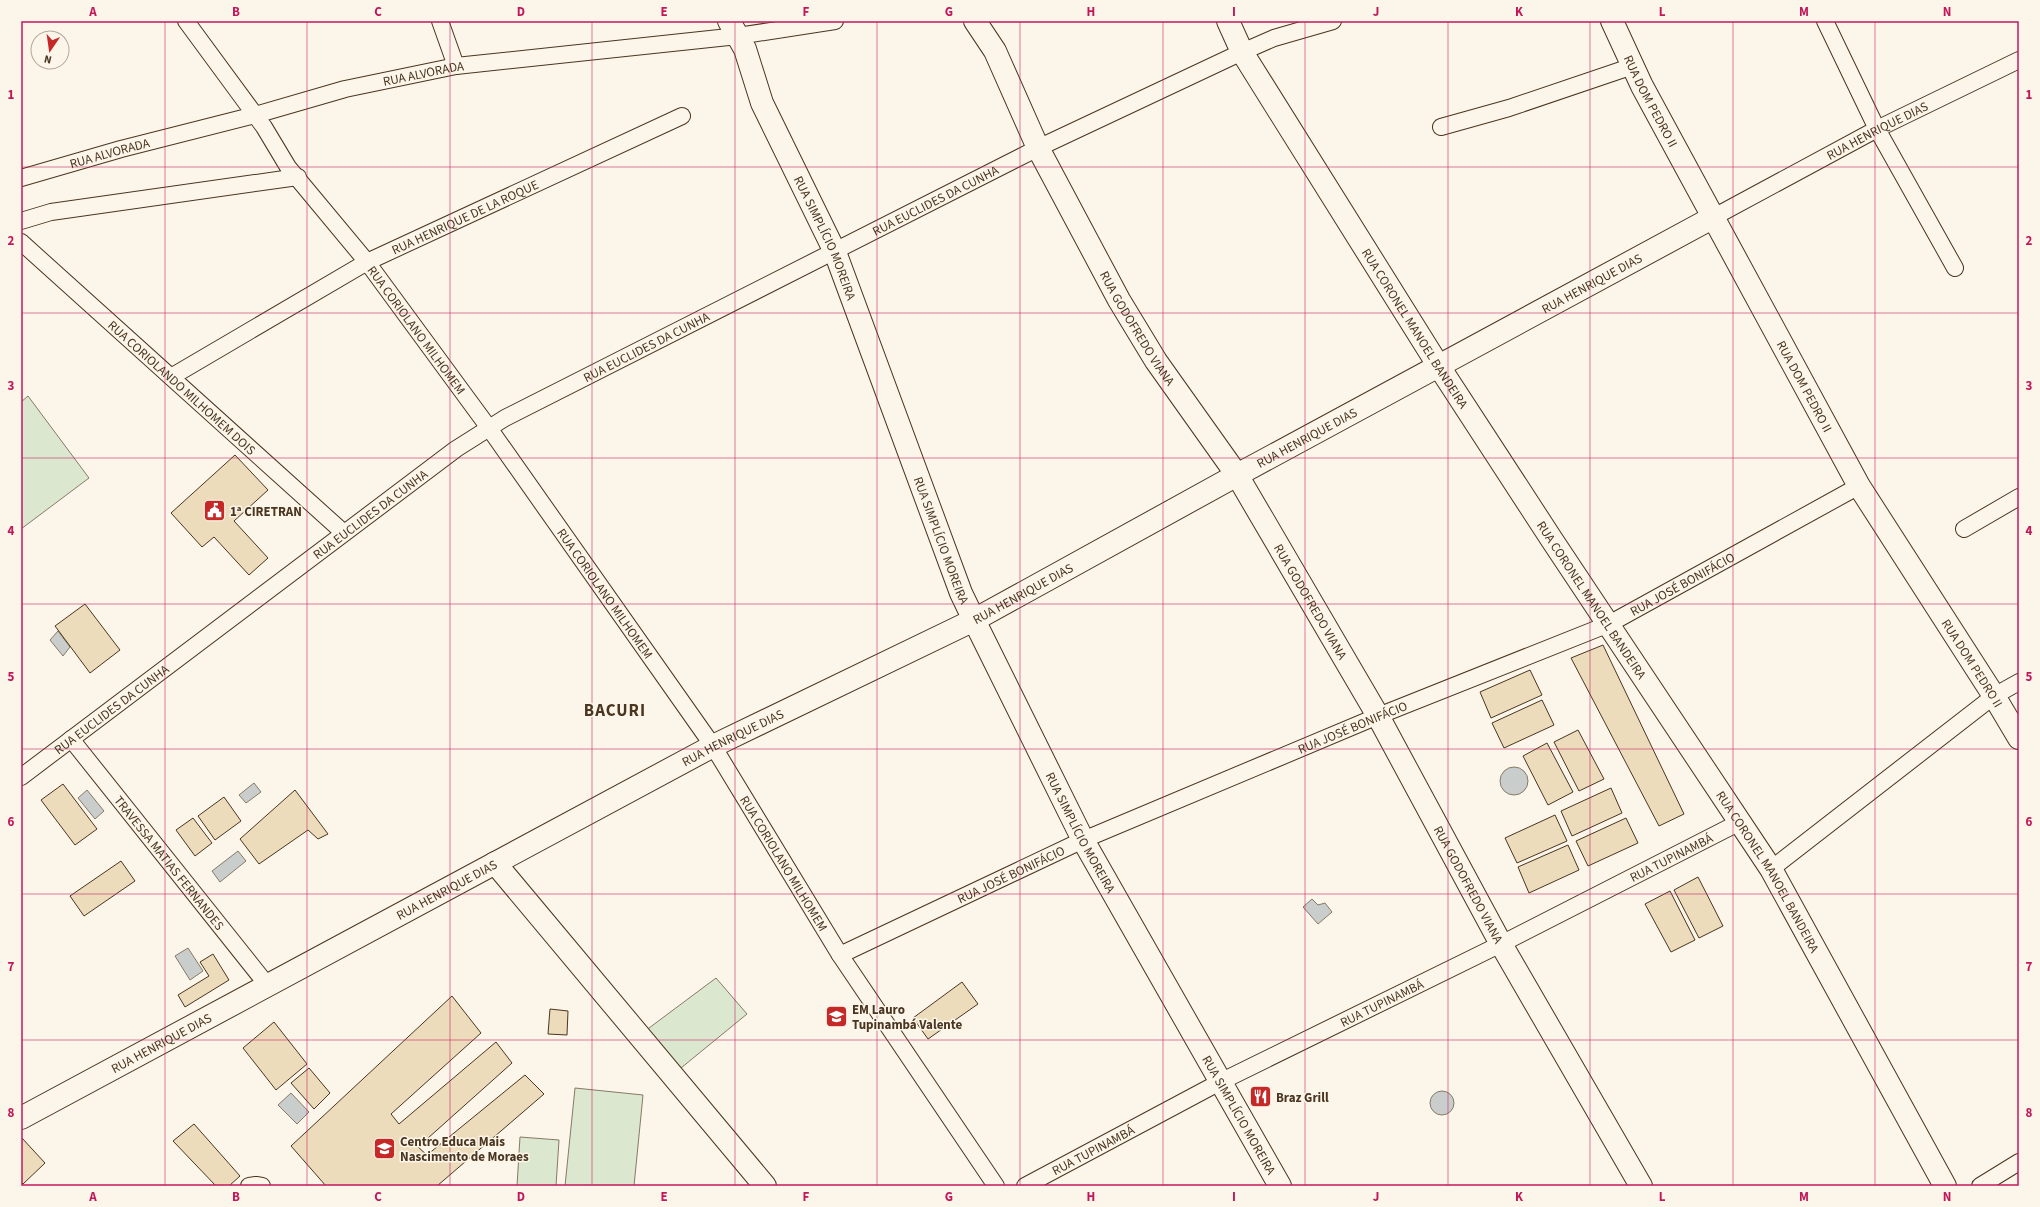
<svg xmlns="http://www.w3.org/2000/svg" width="2040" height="1207" viewBox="0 0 2040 1207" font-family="'Source Sans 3',sans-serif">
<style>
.green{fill:#dce7d0;stroke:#887966}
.water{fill:#c9cecd;stroke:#887966}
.building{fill:#ecdcbc;stroke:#4a3520}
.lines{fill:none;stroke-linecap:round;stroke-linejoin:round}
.street-casing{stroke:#4a3520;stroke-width:18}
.secondary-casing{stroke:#4a3520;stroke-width:24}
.street{stroke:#fbf6e9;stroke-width:16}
.secondary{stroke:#fbf6e9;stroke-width:22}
.grid{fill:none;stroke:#c2185b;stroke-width:1;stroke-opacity:0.55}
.labels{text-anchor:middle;stroke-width:3;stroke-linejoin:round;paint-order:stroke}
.street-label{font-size:13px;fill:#4a3520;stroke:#fbf6e9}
.poi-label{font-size:13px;font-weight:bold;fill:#4a3520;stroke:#fbf6e9;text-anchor:start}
.district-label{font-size:17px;font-weight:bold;letter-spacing:1px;fill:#4a3520;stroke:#fbf6e9}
.neatline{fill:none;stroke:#c2185b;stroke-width:1.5}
.grid-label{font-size:13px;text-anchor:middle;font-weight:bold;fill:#c2185b}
</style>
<rect width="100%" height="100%" fill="#fbf6e9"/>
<!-- green -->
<g class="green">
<polygon points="28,396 89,478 21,529 21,402"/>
<polygon points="716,978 747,1014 681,1068 645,1031"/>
<polygon points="575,1088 643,1095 634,1186 565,1186"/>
<polygon points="520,1137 559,1140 556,1186 517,1186"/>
</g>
<!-- water -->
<g class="water">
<polygon points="58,631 70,647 63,656 50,640"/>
<circle cx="1514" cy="781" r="14"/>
<polygon points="254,783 261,792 246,803 239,795"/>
<polygon points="87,790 104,811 95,819 78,798"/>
<polygon points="238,851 246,861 220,882 212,871"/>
<polygon points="1312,899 1318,905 1325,903 1332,912 1318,924 1303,907"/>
<polygon points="188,948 203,971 190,980 175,956"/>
<circle cx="1442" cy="1103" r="12"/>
<polygon points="291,1093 309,1112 297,1124 278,1105"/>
</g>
<!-- building -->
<g class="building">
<polygon points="235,455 268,490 234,521 268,558 249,575 214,537 202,547 171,513"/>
<polygon points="85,604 120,650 90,673 55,626"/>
<polygon points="1603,645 1684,814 1659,826 1571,658"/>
<polygon points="1530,670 1542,695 1491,718 1480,692"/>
<polygon points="1542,700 1554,725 1504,748 1492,723"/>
<polygon points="1578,730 1604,779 1579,791 1554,742"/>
<polygon points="1547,743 1573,792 1548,805 1523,756"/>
<polygon points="63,784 97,829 75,845 41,800"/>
<polygon points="1611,788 1622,813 1572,836 1561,811"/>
<polygon points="295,790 328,834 318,839 308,830 259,864 240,839"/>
<polygon points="224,797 241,821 215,840 198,816"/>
<polygon points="1555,815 1567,841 1517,863 1505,838"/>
<polygon points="193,818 212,843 195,856 176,830"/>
<polygon points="1626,818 1638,843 1588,866 1576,841"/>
<polygon points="1568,845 1579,870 1529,893 1518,867"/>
<polygon points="121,861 135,881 84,916 70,896"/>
<polygon points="1698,877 1723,926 1699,938 1674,890"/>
<polygon points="1670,891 1695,940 1671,952 1645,904"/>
<polygon points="213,954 229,980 185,1007 178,995 209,976 200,962"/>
<polygon points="962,982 978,1004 928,1039 913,1018"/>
<polygon points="452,996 481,1033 391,1114 399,1124 496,1042 512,1063 418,1147 427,1155 525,1075 544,1094 437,1186 326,1186 291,1146"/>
<polygon points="550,1009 568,1011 567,1035 548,1034"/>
<polygon points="274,1022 307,1064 276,1090 243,1048"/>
<polygon points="309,1068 330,1093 314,1109 291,1083"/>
<polygon points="194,1124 240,1176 229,1186 216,1186 173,1141"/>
<polygon points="21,1137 45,1163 23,1184 21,1182"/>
</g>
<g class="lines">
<defs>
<g id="street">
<path id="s1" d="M186,21L264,127L288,167L367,262L489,428L713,746L840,955L996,1186"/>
<polyline points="440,21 456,66"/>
<polyline points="1825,21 1877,129 1955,268"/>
<polyline points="1441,127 1509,108 1633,66"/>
<path id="s2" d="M21,178L121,149L255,115L345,89L456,66L738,36L835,21"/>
<path id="s3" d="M1712,218L1877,129L2019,60"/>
<polyline points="21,221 51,212 298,177"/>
<path id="s4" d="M21,242L344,533"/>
<path id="s5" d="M171,377L367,262L682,116"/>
<polyline points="1964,529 2019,497"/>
<path id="s6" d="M71,739L268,986"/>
<path id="s7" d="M21,777L456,449L505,418L1038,148L1242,52L1274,38L1333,21"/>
<polyline points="1771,869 1994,696 2019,682"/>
<path id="s8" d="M840,955L1083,840L1378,716L1609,624L1859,486"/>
<polyline points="249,1186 256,1185 262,1186"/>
<path id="s9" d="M1025,1186L1220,1082L1501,944L1740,822"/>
<polyline points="1980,1186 2019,1162"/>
</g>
<g id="secondary">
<path id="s10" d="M729,21L745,49L762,103L835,252L961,593L974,620L1083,840L1280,1186"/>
<path id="s11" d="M975,21L995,51L1038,148L1119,300L1156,361L1237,475L1378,716L1501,944L1641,1186"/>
<path id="s12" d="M1228,21L1242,52L1438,365L1552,540L1771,869L1945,1186"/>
<path id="s13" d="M1612,21L1642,86L1859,486L1994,696L2019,738"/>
<polyline points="495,863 765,1186"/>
<path id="s14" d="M21,1118L713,746L974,620L1237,475L1712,218"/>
</g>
</defs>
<!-- street casing -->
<use href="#street" class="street-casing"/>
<!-- secondary casing -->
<use href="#secondary" class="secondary-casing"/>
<!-- street -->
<use href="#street" class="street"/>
<!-- secondary -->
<use href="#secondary" class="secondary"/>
</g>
<!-- grid -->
<path class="grid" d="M165,21V1186M307,21V1186M450,21V1186M592,21V1186M735,21V1186M877,21V1186M1020,21V1186M1163,21V1186M1305,21V1186M1448,21V1186M1590,21V1186M1733,21V1186M1875,21V1186M21,167H2019M21,313H2019M21,458H2019M21,604H2019M21,749H2019M21,894H2019M21,1040H2019"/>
<!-- icons -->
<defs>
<symbol id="civic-square" viewBox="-11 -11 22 22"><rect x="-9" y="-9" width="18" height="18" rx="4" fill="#c62828" stroke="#fbf6e9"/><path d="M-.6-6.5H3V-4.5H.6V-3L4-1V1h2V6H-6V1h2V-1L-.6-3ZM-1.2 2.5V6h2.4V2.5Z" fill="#fff"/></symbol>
<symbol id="school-square" viewBox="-11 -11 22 22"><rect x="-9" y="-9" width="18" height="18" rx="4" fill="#c62828" stroke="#fbf6e9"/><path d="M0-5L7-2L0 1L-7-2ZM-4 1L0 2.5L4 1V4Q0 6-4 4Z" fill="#fff"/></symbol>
<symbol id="restaurant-square" viewBox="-11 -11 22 22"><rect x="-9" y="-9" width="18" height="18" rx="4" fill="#c62828" stroke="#fbf6e9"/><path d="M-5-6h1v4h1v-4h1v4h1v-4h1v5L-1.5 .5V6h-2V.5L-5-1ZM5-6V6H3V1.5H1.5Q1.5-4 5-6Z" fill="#fff"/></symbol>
</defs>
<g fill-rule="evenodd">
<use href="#civic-square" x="202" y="498" width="25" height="25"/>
<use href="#school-square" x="824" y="1004" width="25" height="25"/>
<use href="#restaurant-square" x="1248" y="1084" width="25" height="25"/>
<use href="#school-square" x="372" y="1136" width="25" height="25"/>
</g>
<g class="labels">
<!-- street labels -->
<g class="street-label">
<text dy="5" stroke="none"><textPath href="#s2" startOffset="416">RUA ALVORADA</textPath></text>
<text dy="5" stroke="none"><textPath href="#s13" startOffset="89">RUA DOM PEDRO II</textPath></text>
<text dy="5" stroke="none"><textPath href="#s3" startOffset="187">RUA HENRIQUE DIAS</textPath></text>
<text dy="5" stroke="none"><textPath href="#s2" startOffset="92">RUA ALVORADA</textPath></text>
<text dy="5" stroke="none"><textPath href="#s7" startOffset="1085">RUA EUCLIDES DA CUNHA</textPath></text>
<text dy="5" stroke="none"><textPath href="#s5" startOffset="335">RUA HENRIQUE DE LA ROQUE</textPath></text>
<text dy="5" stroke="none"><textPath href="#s10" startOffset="238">RUA SIMPLÍCIO MOREIRA</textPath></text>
<text dy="5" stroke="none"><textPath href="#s14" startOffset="1779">RUA HENRIQUE DIAS</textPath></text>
<text dy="5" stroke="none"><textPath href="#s11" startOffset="348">RUA GODOFREDO VIANA</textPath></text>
<text dy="5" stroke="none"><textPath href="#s12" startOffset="360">RUA CORONEL MANOEL BANDEIRA</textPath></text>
<text dy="5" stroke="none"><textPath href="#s1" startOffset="386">RUA CORIOLANO MILHOMEM</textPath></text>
<text dy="5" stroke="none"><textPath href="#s7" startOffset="761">RUA EUCLIDES DA CUNHA</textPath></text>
<text dy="5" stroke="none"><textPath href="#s13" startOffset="413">RUA DOM PEDRO II</textPath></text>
<text dy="5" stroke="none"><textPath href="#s4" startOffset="217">RUA CORIOLANDO MILHOMEM DOIS</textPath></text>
<text dy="5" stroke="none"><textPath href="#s14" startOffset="1455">RUA HENRIQUE DIAS</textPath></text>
<text dy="5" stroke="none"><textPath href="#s7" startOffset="437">RUA EUCLIDES DA CUNHA</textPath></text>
<text dy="5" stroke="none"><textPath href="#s10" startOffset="562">RUA SIMPLÍCIO MOREIRA</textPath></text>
<text dy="5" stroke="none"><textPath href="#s8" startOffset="921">RUA JOSÉ BONIFÁCIO</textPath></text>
<text dy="5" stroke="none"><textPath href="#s1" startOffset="710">RUA CORIOLANO MILHOMEM</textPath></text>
<text dy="5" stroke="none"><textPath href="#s14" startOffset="1131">RUA HENRIQUE DIAS</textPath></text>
<text dy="5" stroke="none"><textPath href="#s12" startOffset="684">RUA CORONEL MANOEL BANDEIRA</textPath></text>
<text dy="5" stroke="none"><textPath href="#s11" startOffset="672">RUA GODOFREDO VIANA</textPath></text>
<text dy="5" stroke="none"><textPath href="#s13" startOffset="737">RUA DOM PEDRO II</textPath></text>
<text dy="5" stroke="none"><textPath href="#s7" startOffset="113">RUA EUCLIDES DA CUNHA</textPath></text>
<text dy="5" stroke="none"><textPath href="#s8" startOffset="561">RUA JOSÉ BONIFÁCIO</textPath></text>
<text dy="5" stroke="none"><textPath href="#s14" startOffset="807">RUA HENRIQUE DIAS</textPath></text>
<text dy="5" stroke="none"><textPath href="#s10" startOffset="886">RUA SIMPLÍCIO MOREIRA</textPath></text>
<text dy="5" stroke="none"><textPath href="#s9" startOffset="725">RUA TUPINAMBÁ</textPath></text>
<text dy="5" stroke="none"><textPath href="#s6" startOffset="158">TRAVESSA MATIAS FERNANDES</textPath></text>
<text dy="5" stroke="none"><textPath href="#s1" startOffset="1034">RUA CORIOLANO MILHOMEM</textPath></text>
<text dy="5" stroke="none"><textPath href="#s12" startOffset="1008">RUA CORONEL MANOEL BANDEIRA</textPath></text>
<text dy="5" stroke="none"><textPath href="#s8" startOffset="189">RUA JOSÉ BONIFÁCIO</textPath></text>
<text dy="5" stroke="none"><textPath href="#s11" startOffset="996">RUA GODOFREDO VIANA</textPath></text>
<text dy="5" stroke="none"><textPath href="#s14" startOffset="483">RUA HENRIQUE DIAS</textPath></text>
<text dy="5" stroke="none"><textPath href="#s9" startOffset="401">RUA TUPINAMBÁ</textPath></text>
<text dy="5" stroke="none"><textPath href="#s14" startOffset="159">RUA HENRIQUE DIAS</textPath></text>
<text dy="5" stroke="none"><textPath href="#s10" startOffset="1210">RUA SIMPLÍCIO MOREIRA</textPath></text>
<text dy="5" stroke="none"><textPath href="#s9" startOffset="77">RUA TUPINAMBÁ</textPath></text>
</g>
<!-- poi labels -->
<g class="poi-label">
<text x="230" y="516">1ª CIRETRAN</text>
<text x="852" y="1014">EM Lauro<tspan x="852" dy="15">Tupinambá Valente</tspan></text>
<text x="1276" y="1102">Braz Grill</text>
<text x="400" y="1146">Centro Educa Mais<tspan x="400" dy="15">Nascimento de Moraes</tspan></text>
</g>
<!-- district labels -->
<g class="district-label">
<text x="615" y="716">BACURI</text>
</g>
</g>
<!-- border -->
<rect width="2040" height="1207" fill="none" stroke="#fbf6e9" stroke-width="44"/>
<!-- north arrow -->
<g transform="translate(50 50) rotate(193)"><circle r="19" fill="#fbf6e9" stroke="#b4a999"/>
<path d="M0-3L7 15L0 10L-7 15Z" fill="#c62828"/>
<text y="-6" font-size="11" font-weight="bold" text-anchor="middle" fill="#4a3520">N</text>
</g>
<rect x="22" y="22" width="1996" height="1163" class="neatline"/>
<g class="grid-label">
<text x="93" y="16">A</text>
<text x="236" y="16">B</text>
<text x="378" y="16">C</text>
<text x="521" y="16">D</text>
<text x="664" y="16">E</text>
<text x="806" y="16">F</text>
<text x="949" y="16">G</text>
<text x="1091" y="16">H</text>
<text x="1234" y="16">I</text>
<text x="1376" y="16">J</text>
<text x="1519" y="16">K</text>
<text x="1662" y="16">L</text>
<text x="1804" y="16">M</text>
<text x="1947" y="16">N</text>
<text x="11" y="99">1</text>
<text x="2029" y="99">1</text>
<text x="11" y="245">2</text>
<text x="2029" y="245">2</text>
<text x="11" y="390">3</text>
<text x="2029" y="390">3</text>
<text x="11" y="535">4</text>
<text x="2029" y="535">4</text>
<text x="11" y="681">5</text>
<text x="2029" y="681">5</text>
<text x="11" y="826">6</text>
<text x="2029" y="826">6</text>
<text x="11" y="971">7</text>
<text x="2029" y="971">7</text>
<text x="11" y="1117">8</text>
<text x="2029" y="1117">8</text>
<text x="93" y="1201">A</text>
<text x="236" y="1201">B</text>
<text x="378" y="1201">C</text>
<text x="521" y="1201">D</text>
<text x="664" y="1201">E</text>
<text x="806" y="1201">F</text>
<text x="949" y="1201">G</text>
<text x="1091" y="1201">H</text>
<text x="1234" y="1201">I</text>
<text x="1376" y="1201">J</text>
<text x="1519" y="1201">K</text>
<text x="1662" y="1201">L</text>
<text x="1804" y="1201">M</text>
<text x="1947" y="1201">N</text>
</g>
</svg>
